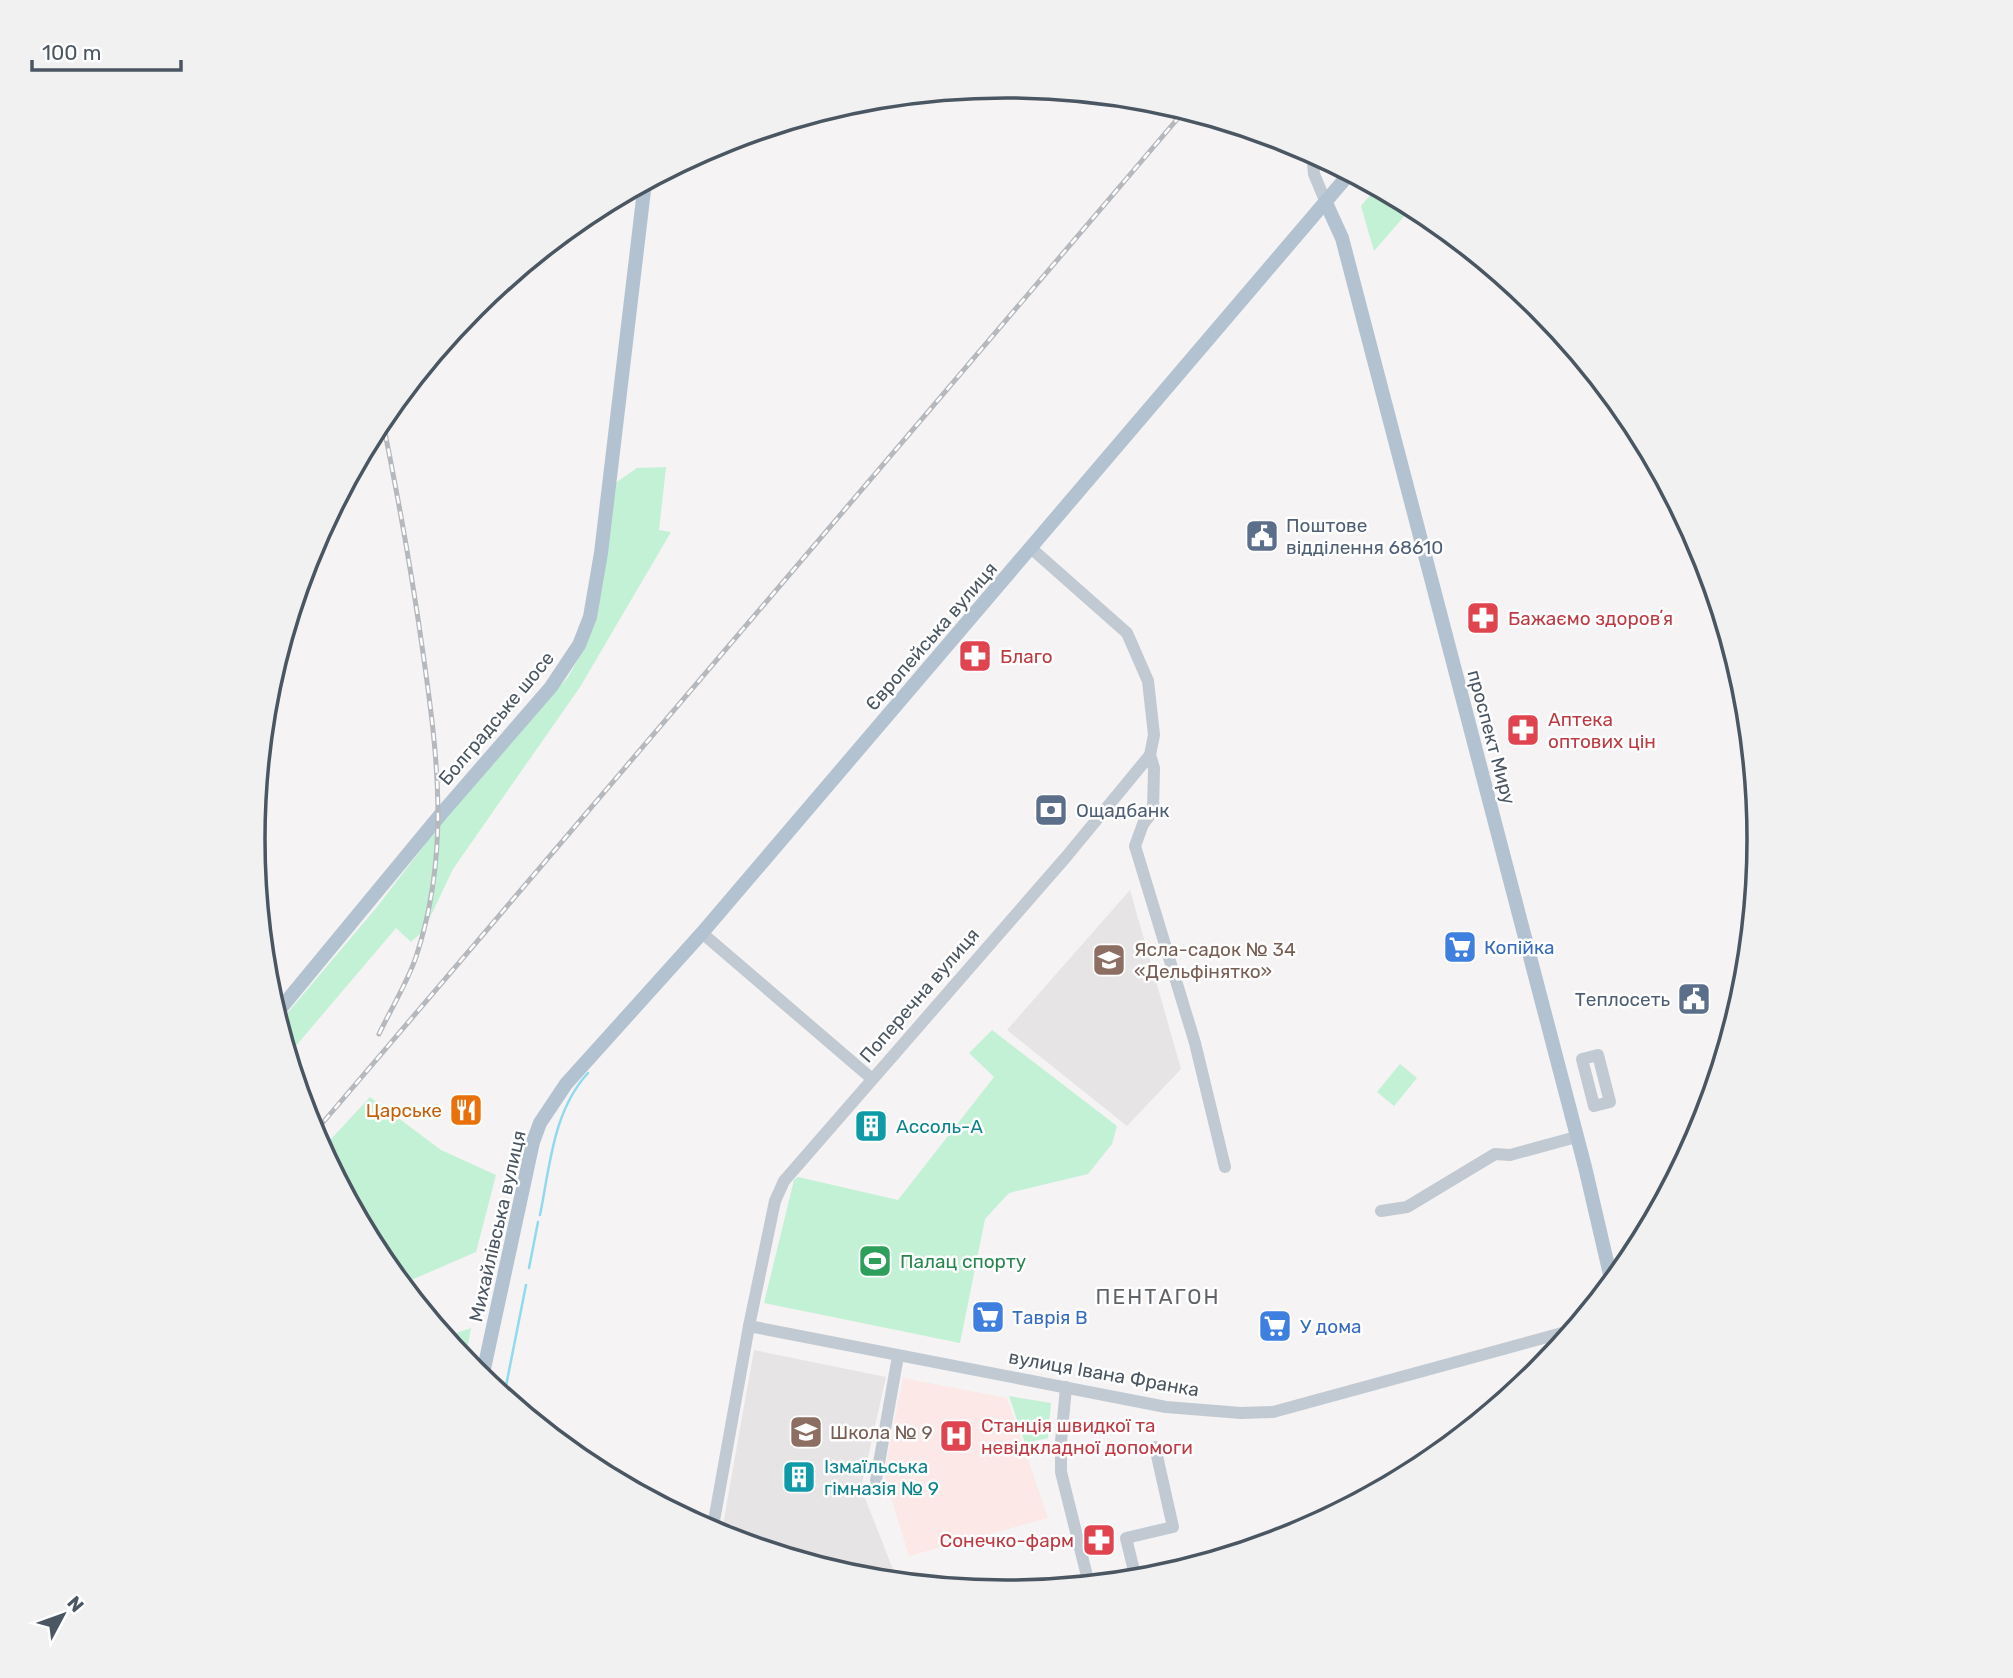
<svg xmlns="http://www.w3.org/2000/svg" width="2013" height="1678" viewBox="0 0 2013 1678" font-family="Rubik,sans-serif">
<style>
.education{fill:#e6e4e5}
.medical{fill:#fce8e6}
.green{fill:#c3f1d5}
.lines{fill:none;stroke-linecap:round;stroke-linejoin:round}
.stream{stroke:#90daee;stroke-width:2.5}
.minor{stroke:#c1cad2;stroke-width:12}
.major{stroke:#b3c2d1;stroke-width:14}
.rail-casing{stroke:#b5b8bd;stroke-width:5}
.rail{stroke:#fff;stroke-width:2.5;stroke-dasharray:8;stroke-linecap:butt}
.labels{text-anchor:middle;stroke-width:5;stroke-linejoin:round;paint-order:stroke}
.service-label{font-size:19px;fill:#4e5e75;stroke:#fff;text-anchor:start}
.health-label{font-size:19px;fill:#be3a42;stroke:#fff;text-anchor:start}
.street-label{font-size:19px;fill:#4a5661;stroke:#fff}
.shop-label{font-size:19px;fill:#366cbe;stroke:#fff;text-anchor:start}
.education-label{font-size:19px;fill:#785e54;stroke:#fff;text-anchor:start}
.food-label{font-size:19px;fill:#c56008;stroke:#fff;text-anchor:end}
.culture-label{font-size:19px;fill:#0d838f;stroke:#fff;text-anchor:start}
.leisure-label{font-size:19px;fill:#27864d;stroke:#fff;text-anchor:start}
.neighbourhood-label{font-size:21px;letter-spacing:2px;fill:#5f6368;stroke:#fff}
.rim{fill:none;stroke:#4a5661;stroke-width:3.5}
</style>
<rect width="100%" height="100%" fill="#f5f3f3"/>
<!-- education -->
<g class="education">
<polygon points="1130,890 1181,1069 1127,1126 1007,1030"/>
<polygon points="754,1350 886,1377 861,1488 898,1582 859,1578 721,1536"/>
</g>
<!-- medical -->
<polygon class="medical" points="903,1378 1007,1398 1048,1518 909,1556 884,1474"/>
<!-- green -->
<g class="green">
<polygon points="1377,187 1408,203 1404,208 1408,212 1374,251 1361,206"/>
<polygon points="666,467 659,530 671,532 580,687 453,869 424,930 411,942 396,928 289,1054 279,1023 377,907 439,826 568,677 584,649 596,619 614,484 637,468"/>
<polygon points="992,1030 1117,1126 1112,1144 1088,1174 1009,1193 985,1219 960,1343 764,1303 794,1180 798,1177 898,1200 994,1077 969,1053"/>
<polygon points="1400,1064 1417,1078 1394,1106 1377,1092"/>
<polygon points="370,1097 441,1150 496,1175 476,1252 402,1284 380,1257 322,1149"/>
<polygon points="471,1328 465,1361 445,1337"/>
<polygon points="1009,1396 1051,1403 1048,1438 1025,1443"/>
</g>
<g class="lines">
<!-- stream -->
<g class="stream">
<path d="M540,1215C550,1166 553,1111 588,1073"/>
<polyline points="529,1268 538,1222"/>
<polyline points="504,1396 526,1285"/>
</g>
<!-- minor -->
<g class="minor">
<polyline points="1312,152 1314,174 1326,203"/>
<polyline points="1150,755 1154,768 1153,811 1143,824 1135,846 1195,1043 1225,1167"/>
<polyline points="702,933 871,1078"/>
<polygon points="1598,1055 1610,1102 1594,1106 1582,1059"/>
<polyline points="1381,1211 1407,1207 1495,1154 1510,1155 1576,1137"/>
<polyline points="749,1326 1166,1407 1241,1413 1273,1412 1573,1330"/>
<polyline points="1066,1387 1061,1442 1061,1472 1089,1584"/>
<polyline points="876,1480 898,1356"/>
<polyline points="712,1532 749,1326 775,1201 784,1181 1066,857 1150,755 1154,735 1148,681 1127,633 1032,549"/>
<polyline points="1136,1579 1126,1538 1173,1527 1155,1447"/>
</g>
<!-- major -->
<g class="major">
<polyline points="1326,203 1342,238 1585,1167 1612,1283"/>
<polyline points="276,1014 441,814 551,687 579,645 590,617 601,553 645,182"/>
<polyline points="482,1378 533,1142 540,1123 566,1084 702,933 1350,173"/>
</g>
<defs>
<g id="rail">
<path d="M379,1034C391,1009 407,983 416,957C450,854 438,758 423,653C412,574 398,496 382,418"/>
<polyline points="314,1133 1185,110"/>
</g>
</defs>
<!-- rail casing -->
<use href="#rail" class="rail-casing"/>
<!-- rail -->
<use href="#rail" class="rail"/>
</g>
<!-- icons -->
<defs>
<symbol id="civic-square" viewBox="-11 -11 22 22"><rect x="-9" y="-9" width="18" height="18" rx="4" fill="#5c6f8a" stroke="#fff"/><path d="M-.6-6.5H3V-4.5H.6V-3L4-1V1h2V6H-6V1h2V-1L-.6-3ZM-1.2 2.5V6h2.4V2.5Z" fill="#fff"/></symbol>
<symbol id="pharmacy-square" viewBox="-11 -11 22 22"><rect x="-9" y="-9" width="18" height="18" rx="4" fill="#e0444e" stroke="#fff"/><path d="M-2-6h4v4h4v4h-4v4h-4v-4h-4v-4h4Z" fill="#fff"/></symbol>
<symbol id="bank-square" viewBox="-11 -11 22 22"><rect x="-9" y="-9" width="18" height="18" rx="4" fill="#5c6f8a" stroke="#fff"/><path d="M-6-4H6V4H-6ZM0-2.3a2.3 2.3 0 1 0 0 4.6a2.3 2.3 0 1 0 0-4.6Z" fill="#fff"/></symbol>
<symbol id="supermarket-square" viewBox="-11 -11 22 22"><rect x="-9" y="-9" width="18" height="18" rx="4" fill="#3f7fe0" stroke="#fff"/><path d="M-6-5.5h2.5l.6 2H6L4.5 2H-2.5L-4.4-4H-6ZM-1.5 3.2a1.3 1.3 0 1 0 .1 0ZM3 3.2a1.3 1.3 0 1 0 .1 0Z" fill="#fff"/></symbol>
<symbol id="school-square" viewBox="-11 -11 22 22"><rect x="-9" y="-9" width="18" height="18" rx="4" fill="#8d6e63" stroke="#fff"/><path d="M0-5L7-2L0 1L-7-2ZM-4 1L0 2.5L4 1V4Q0 6-4 4Z" fill="#fff"/></symbol>
<symbol id="restaurant-square" viewBox="-11 -11 22 22"><rect x="-9" y="-9" width="18" height="18" rx="4" fill="#e8710a" stroke="#fff"/><path d="M-5-6h1v4h1v-4h1v4h1v-4h1v5L-1.5 .5V6h-2V.5L-5-1ZM5-6V6H3V1.5H1.5Q1.5-4 5-6Z" fill="#fff"/></symbol>
<symbol id="building-square" viewBox="-11 -11 22 22"><rect x="-9" y="-9" width="18" height="18" rx="4" fill="#0f9aa8" stroke="#fff"/><path d="M-4-6H4V6H1V3H-1V6H-4ZM-2.5-4.3h1.7v1.8h-1.7ZM.8-4.3h1.7v1.8H.8ZM-2.5-1h1.7V.8h-1.7ZM.8-1h1.7V.8H.8Z" fill="#fff"/></symbol>
<symbol id="stadium-square" viewBox="-11 -11 22 22"><rect x="-9" y="-9" width="18" height="18" rx="4" fill="#2e9e5b" stroke="#fff"/><path d="M0-5a6.5 5 0 1 0 0 10a6.5 5 0 1 0 0-10ZM-3.5-1.8h7v3.6h-7Z" fill="#fff"/></symbol>
<symbol id="hospital-square" viewBox="-11 -11 22 22"><rect x="-9" y="-9" width="18" height="18" rx="4" fill="#e0444e" stroke="#fff"/><path d="M-5-5h3v3.5h4V-5h3V5h-3V1.5h-4V5h-3Z" fill="#fff"/></symbol>
</defs>
<g fill-rule="evenodd">
<use href="#civic-square" x="1243" y="517" width="38" height="38"/>
<use href="#pharmacy-square" x="1464" y="599" width="38" height="38"/>
<use href="#pharmacy-square" x="956" y="637" width="38" height="38"/>
<use href="#pharmacy-square" x="1504" y="711" width="38" height="38"/>
<use href="#bank-square" x="1032" y="791" width="38" height="38"/>
<use href="#supermarket-square" x="1441" y="928" width="38" height="38"/>
<use href="#school-square" x="1090" y="941" width="38" height="38"/>
<use href="#civic-square" x="1675" y="980" width="38" height="38"/>
<use href="#restaurant-square" x="447" y="1091" width="38" height="38"/>
<use href="#building-square" x="852" y="1107" width="38" height="38"/>
<use href="#stadium-square" x="856" y="1242" width="38" height="38"/>
<use href="#supermarket-square" x="969" y="1298" width="38" height="38"/>
<use href="#supermarket-square" x="1256" y="1307" width="38" height="38"/>
<use href="#school-square" x="787" y="1413" width="38" height="38"/>
<use href="#hospital-square" x="937" y="1417" width="38" height="38"/>
<use href="#building-square" x="780" y="1458" width="38" height="38"/>
<use href="#pharmacy-square" x="1080" y="1521" width="38" height="38"/>
</g>
<g class="labels">
<!-- service labels -->
<g class="service-label">
<text x="1286" y="532">Поштове<tspan x="1286" dy="22">відділення 68610</tspan></text>
<text x="1076" y="817">Ощадбанк</text>
<text x="1670" y="1006" text-anchor="end">Теплосеть</text>
</g>
<!-- health labels -->
<g class="health-label">
<text x="1508" y="625">Бажаємо здоровʼя</text>
<text x="1000" y="663">Благо</text>
<text x="1548" y="726">Аптека<tspan x="1548" dy="22">оптових цін</tspan></text>
<text x="981" y="1432">Станція швидкої та<tspan x="981" dy="22">невідкладної допомоги</tspan></text>
<text x="1074" y="1547" text-anchor="end">Сонечко-фарм</text>
</g>
<!-- street labels -->
<g class="street-label">
<text transform="translate(931 636) rotate(-49)" y="7">Європейська вулиця</text>
<text transform="translate(496 718) rotate(-50)" y="7">Болградське шосе</text>
<text transform="translate(1492 737) rotate(75)" y="7">проспект Миру</text>
<text transform="translate(919 995) rotate(-49)" y="7">Поперечна вулиця</text>
<text transform="translate(497 1226) rotate(-77)" y="7">Михайлівська вулиця</text>
<text transform="translate(1104 1373) rotate(10)" y="7">вулиця Івана Франка</text>
</g>
<!-- shop labels -->
<g class="shop-label">
<text x="1484" y="954">Копійка</text>
<text x="1012" y="1324">Таврія В</text>
<text x="1300" y="1333">У дома</text>
</g>
<!-- education labels -->
<g class="education-label">
<text x="1134" y="956">Ясла-садок № 34<tspan x="1134" dy="22">«Дельфінятко»</tspan></text>
<text x="830" y="1439">Школа № 9</text>
</g>
<!-- food labels -->
<g class="food-label">
<text x="442" y="1117">Царське</text>
</g>
<!-- culture labels -->
<g class="culture-label">
<text x="896" y="1133">Ассоль-А</text>
<text x="824" y="1473">Ізмаїльська<tspan x="824" dy="22">гімназія № 9</tspan></text>
</g>
<!-- leisure labels -->
<g class="leisure-label">
<text x="900" y="1268">Палац спорту</text>
</g>
<!-- neighbourhood labels -->
<g class="neighbourhood-label">
<text x="1158" y="1304">ПЕНТАГОН</text>
</g>
</g>
<!-- crop -->
<path d="M0 0H2013V1678H0ZM265 839a741 741 0 1 1 1482 0a741 741 0 1 1-1482 0Z" fill="#f1f1f2" fill-rule="evenodd"/>
<path class="rim" d="M265 839a741 741 0 1 1 1482 0a741 741 0 1 1-1482 0Z"/>
<!-- north arrow -->
<g transform="translate(63 1615) rotate(49)" stroke="#ffffff" stroke-width="5" paint-order="stroke">
<path d="M0-5L12 26L0 18L-12 26Z" fill="#4a5661"/>
<text y="-10" font-size="19" font-weight="bold" text-anchor="middle" fill="#4a5661">N</text>
</g>
<!-- scale -->
<path d="M32 60v10h149v-10" fill="none" stroke="#4a5661" stroke-width="3.5"/>
<text x="42" y="60" font-size="21" fill="#4a5661" stroke="#ffffff" stroke-width="5" paint-order="stroke">100 m</text>
</svg>
